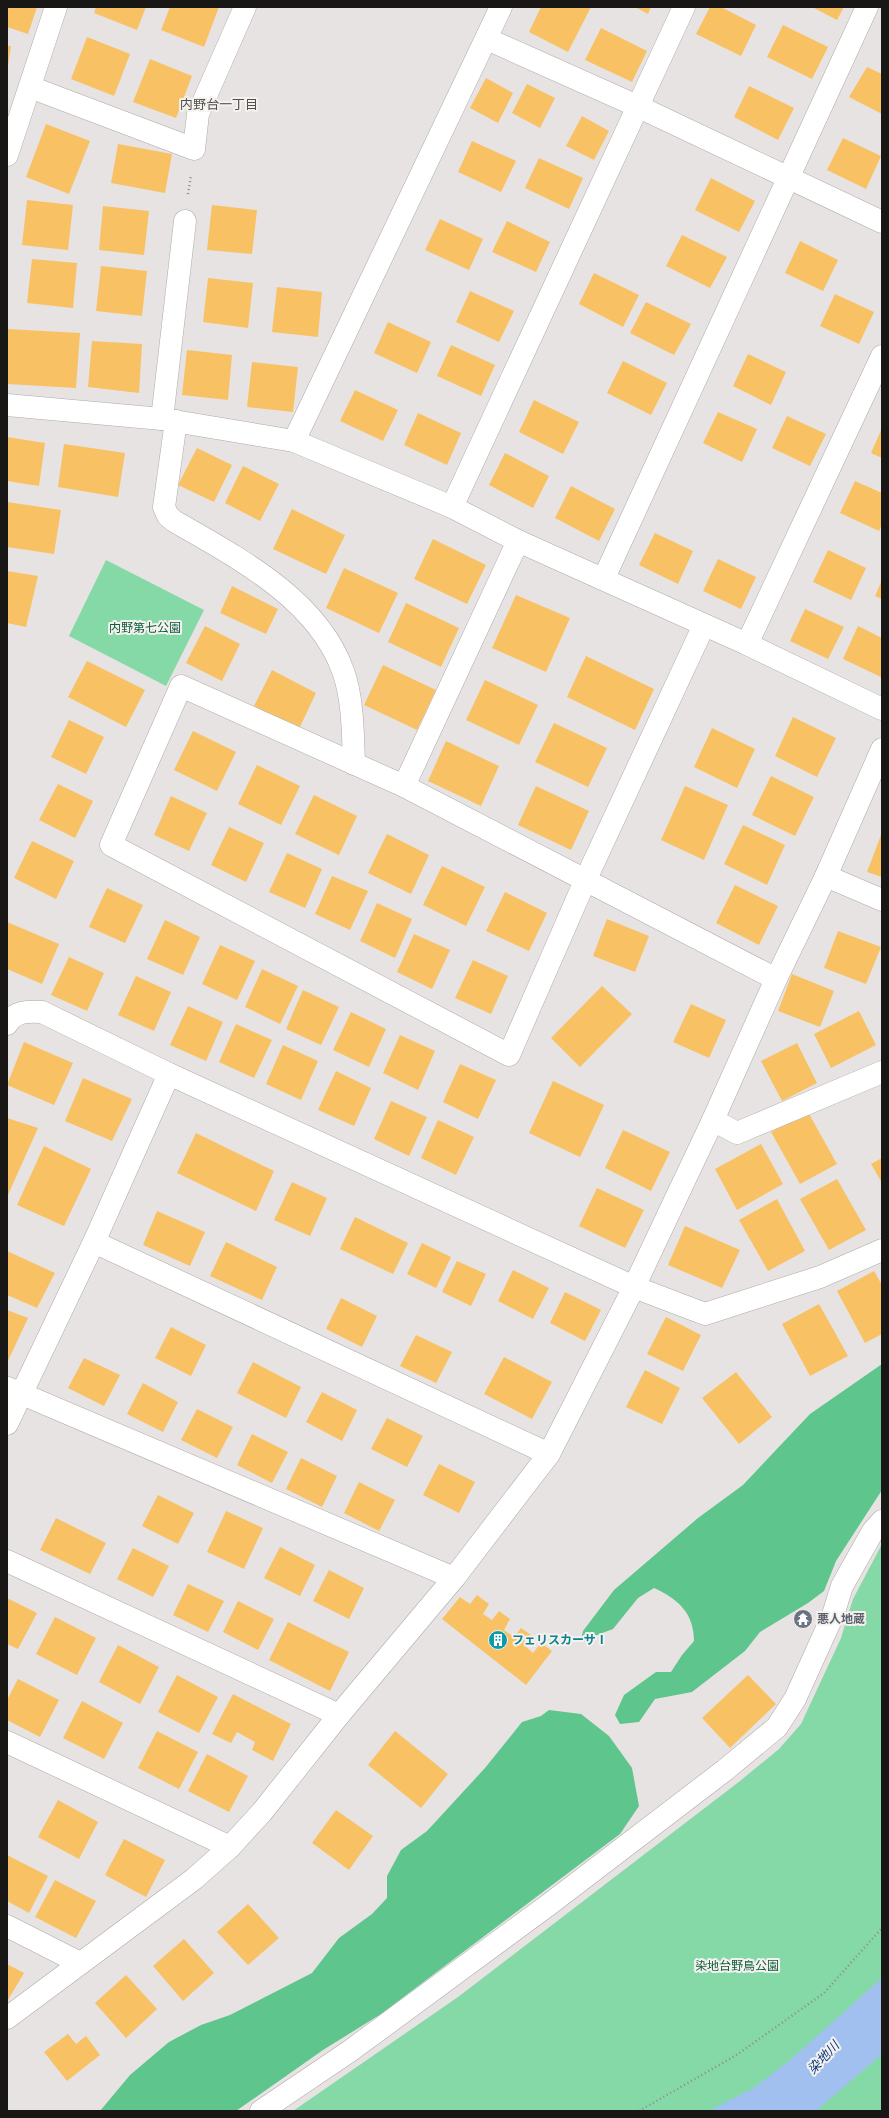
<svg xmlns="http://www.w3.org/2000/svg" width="889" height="2118" viewBox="0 0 889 2118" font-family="'Asap Condensed','Noto Sans JP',sans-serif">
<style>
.green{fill:#84d9a7}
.forest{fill:#5ec58c}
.water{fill:#a1c0f0}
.building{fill:#f8c264}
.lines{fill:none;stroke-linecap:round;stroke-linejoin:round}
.street-casing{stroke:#adaaa8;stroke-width:23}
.path{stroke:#8f8c8b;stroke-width:2.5;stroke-dasharray:1 3;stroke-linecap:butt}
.street{stroke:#fff;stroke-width:22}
.labels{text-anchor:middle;stroke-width:4;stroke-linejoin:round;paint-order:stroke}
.park-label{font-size:12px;fill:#0d5c38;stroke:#f4f1ef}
.worship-label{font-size:12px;font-weight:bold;fill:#5b616d;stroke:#f4f1ef;text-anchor:start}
.culture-label{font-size:12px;font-weight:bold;fill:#0d838f;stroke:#f4f1ef;text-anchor:start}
.neighbourhood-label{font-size:13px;fill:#514f4d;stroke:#f4f1ef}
.water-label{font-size:13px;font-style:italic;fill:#08387c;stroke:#f4f1ef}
</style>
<rect width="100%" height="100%" fill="#e7e3e2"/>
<!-- green -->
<g class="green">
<polygon points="106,560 204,610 166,686 69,636"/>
<polygon points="882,1544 882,2111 293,2111 458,1997 740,1781 779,1749 801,1724 841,1638 853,1599"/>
</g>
<!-- forest -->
<g class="forest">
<path d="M882,1364V1490L836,1561L824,1591L808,1603L760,1632L745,1651L692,1692L655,1699L639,1722L620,1724L615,1715L624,1695L656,1672H671L682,1655L694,1641C694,1613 678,1599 654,1588L638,1598L613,1629L597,1635L588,1643L581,1640L583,1631L614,1590L698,1518L743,1485L810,1414Z"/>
<polygon points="549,1710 581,1714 609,1736 632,1768 639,1806 620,1834 381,2014 323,2050 236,2111 100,2111 130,2075 169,2042 201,2025 230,2015 312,1973 339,1938 372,1914 387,1898 387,1876 401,1850 427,1831 485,1768 522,1722 541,1716"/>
</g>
<!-- water -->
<polygon class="water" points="882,1978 882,2054 816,2111 709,2111 755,2087 789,2061"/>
<!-- building -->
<g class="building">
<polygon points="7,7 37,7 28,34 7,27"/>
<polygon points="96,7 146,7 137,30 94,13"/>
<polygon points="170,7 219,7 204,47 161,30"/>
<polygon points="541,7 591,7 568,52 529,32"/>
<polygon points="635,7 651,7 648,14"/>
<polygon points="710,7 721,7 756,25 741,56 696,34"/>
<polygon points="812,7 844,7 837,20"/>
<polygon points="783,25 828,47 812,79 767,57"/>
<polygon points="601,28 647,51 632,82 585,60"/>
<polygon points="87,37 130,54 114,96 71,79"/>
<polygon points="7,46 11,46 8,66 7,66"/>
<polygon points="150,59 192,76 176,118 133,102"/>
<polygon points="867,67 882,74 882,114 849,97"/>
<polygon points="486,78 513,93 498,123 470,108"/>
<polygon points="527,84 555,98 540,128 512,113"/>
<polygon points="749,86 794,108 778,140 734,117"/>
<polygon points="582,116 609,131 594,160 566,146"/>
<polygon points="46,124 90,141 69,194 26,177"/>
<polygon points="843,138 881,156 866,189 827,170"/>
<polygon points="472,141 516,161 501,192 458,172"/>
<polygon points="118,144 172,154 165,193 111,183"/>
<polygon points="539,158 583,178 569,209 525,188"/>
<polygon points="711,178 755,201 739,232 695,210"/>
<polygon points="27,200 73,205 68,250 22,245"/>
<polygon points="212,205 257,210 252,254 207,250"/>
<polygon points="103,206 149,211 144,255 99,250"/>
<polygon points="440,219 483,239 469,270 425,250"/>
<polygon points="507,221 550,242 536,272 492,252"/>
<polygon points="682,235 727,257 710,288 666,266"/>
<polygon points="800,241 838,260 823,291 785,273"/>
<polygon points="32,259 77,263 73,308 27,303"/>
<polygon points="101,266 147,271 142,316 96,311"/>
<polygon points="594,273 639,295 623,327 579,304"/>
<polygon points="208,278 253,283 248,328 203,322"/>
<polygon points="277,287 322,292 318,337 272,332"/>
<polygon points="470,291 514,311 499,342 456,322"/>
<polygon points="835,294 874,312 859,344 820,326"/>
<polygon points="646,302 691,324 674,355 630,333"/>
<polygon points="388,322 431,342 417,373 374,353"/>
<polygon points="8,329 80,333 76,388 7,384"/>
<polygon points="92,341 142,344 139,393 88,387"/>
<polygon points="451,345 495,365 481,396 437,376"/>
<polygon points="187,350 232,355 228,400 182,395"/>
<polygon points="748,354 786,372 771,405 733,386"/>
<polygon points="623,361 667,383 651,415 607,393"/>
<polygon points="252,362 298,367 293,412 247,407"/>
<polygon points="355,390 398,410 383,441 340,421"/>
<polygon points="534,400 579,422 563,454 519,432"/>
<polygon points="718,412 757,429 742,462 703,443"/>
<polygon points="418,413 461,433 447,465 404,445"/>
<polygon points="787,416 826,434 810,466 772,448"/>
<polygon points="882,428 882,458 871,453"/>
<polygon points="7,437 45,443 39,486 7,481"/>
<polygon points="64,444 125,453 118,497 58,487"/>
<polygon points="197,448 232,465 214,502 178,485"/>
<polygon points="505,453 549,476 533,508 489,485"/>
<polygon points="243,466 279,484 260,521 225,503"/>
<polygon points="855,481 882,493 882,524 879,531 840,513"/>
<polygon points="571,486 615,509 599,541 555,518"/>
<polygon points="7,502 61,510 54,554 7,547"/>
<polygon points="292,509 345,535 326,574 273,549"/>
<polygon points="655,533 693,551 678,584 639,565"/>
<polygon points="433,539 486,565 467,604 414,579"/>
<polygon points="828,550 866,568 851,600 813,582"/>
<polygon points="718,559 756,577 741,609 703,591"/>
<polygon points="344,568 398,593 379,633 326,608"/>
<polygon points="7,571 38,576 26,627 7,623"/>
<polygon points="882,580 882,599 875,596"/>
<polygon points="232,586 278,609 266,634 220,613"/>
<polygon points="516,595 570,618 546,672 492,648"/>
<polygon points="406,603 459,628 441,667 388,642"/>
<polygon points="805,609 844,627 828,659 790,641"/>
<polygon points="205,626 240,644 222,681 186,663"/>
<polygon points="858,626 882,638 881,677 843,659"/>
<polygon points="586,656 654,689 635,730 567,697"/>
<polygon points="87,661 145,690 126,727 68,697"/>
<polygon points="383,665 436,690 417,730 364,705"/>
<polygon points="272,670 316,693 299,729 254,706"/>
<polygon points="485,680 538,705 519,745 466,720"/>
<polygon points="793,717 836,738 817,777 775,756"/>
<polygon points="69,720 104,737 86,774 51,757"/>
<polygon points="554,723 607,748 588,787 535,762"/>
<polygon points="712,728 755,749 737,788 694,767"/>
<polygon points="193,731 236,752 217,791 174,770"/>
<polygon points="446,741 499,766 481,806 428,781"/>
<polygon points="257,765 300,786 281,825 238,804"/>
<polygon points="771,776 814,797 795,836 752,815"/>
<polygon points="58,784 93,801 75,838 39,820"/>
<polygon points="536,786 589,811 571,850 518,825"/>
<polygon points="685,786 728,805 704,860 661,840"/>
<polygon points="314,795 357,816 339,855 295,834"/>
<polygon points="171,796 207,813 189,851 154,835"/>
<polygon points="743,825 785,845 767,885 724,864"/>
<polygon points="229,827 264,843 246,882 211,865"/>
<polygon points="387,834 429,855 411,894 368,873"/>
<polygon points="881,835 882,835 882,877 867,872"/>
<polygon points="32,841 74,861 56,899 14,878"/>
<polygon points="287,853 322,869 305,908 269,892"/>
<polygon points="442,866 485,887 466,926 423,905"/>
<polygon points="332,876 368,891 350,930 315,914"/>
<polygon points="735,885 778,906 759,945 716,923"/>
<polygon points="107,888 143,905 125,943 89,927"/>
<polygon points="505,892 547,913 529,951 486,931"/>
<polygon points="377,903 412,919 395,958 360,941"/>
<polygon points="607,919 649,936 635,972 593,956"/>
<polygon points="165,920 200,937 183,975 147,959"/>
<polygon points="7,922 59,944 42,984 7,969"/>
<polygon points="838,931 881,947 866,984 824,968"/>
<polygon points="414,934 450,950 432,989 397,972"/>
<polygon points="220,945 255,961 237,1000 202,984"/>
<polygon points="69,957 104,973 87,1011 51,995"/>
<polygon points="473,960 508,976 491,1014 455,998"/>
<polygon points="262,969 298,986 280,1024 245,1007"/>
<polygon points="792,974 834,991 820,1027 778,1011"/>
<polygon points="136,976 171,992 154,1031 118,1015"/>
<polygon points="602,986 632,1014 580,1067 551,1038"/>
<polygon points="303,990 339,1007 321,1045 286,1029"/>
<polygon points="691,1004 726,1020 709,1058 673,1042"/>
<polygon points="188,1006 223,1022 206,1061 170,1045"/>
<polygon points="859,1011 876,1045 831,1068 814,1034"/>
<polygon points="351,1012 386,1029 369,1067 333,1050"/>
<polygon points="236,1024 272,1040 254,1078 219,1062"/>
<polygon points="400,1035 435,1051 418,1090 383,1073"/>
<polygon points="24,1042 73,1063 54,1105 7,1085"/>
<polygon points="797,1043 817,1083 782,1101 761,1061"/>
<polygon points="283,1045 318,1061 301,1100 266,1084"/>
<polygon points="460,1064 496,1080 478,1119 443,1102"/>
<polygon points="336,1071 371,1088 354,1126 318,1110"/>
<polygon points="83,1078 132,1099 112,1141 65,1121"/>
<polygon points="553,1081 604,1105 580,1157 529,1133"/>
<polygon points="391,1101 427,1117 409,1156 374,1139"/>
<polygon points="808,1112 837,1164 800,1184 771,1132"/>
<polygon points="7,1118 38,1128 7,1197"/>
<polygon points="438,1120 474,1137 456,1175 421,1158"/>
<polygon points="623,1130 670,1152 651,1191 605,1168"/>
<polygon points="196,1133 274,1171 256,1211 177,1173"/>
<polygon points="761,1144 783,1184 737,1210 715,1169"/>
<polygon points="44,1146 91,1169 64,1226 17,1205"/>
<polygon points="882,1158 882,1183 871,1164"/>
<polygon points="837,1179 866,1230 829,1250 800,1199"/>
<polygon points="292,1182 327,1198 310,1236 274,1220"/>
<polygon points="597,1188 644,1210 625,1248 579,1226"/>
<polygon points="777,1199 805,1251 768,1271 739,1220"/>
<polygon points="157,1211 205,1232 190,1266 143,1245"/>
<polygon points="355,1217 408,1243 393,1274 340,1249"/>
<polygon points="685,1226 740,1250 722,1288 668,1265"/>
<polygon points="226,1242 277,1267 262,1300 210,1276"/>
<polygon points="422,1243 451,1257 436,1288 407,1274"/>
<polygon points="7,1251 55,1273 37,1308 7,1295"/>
<polygon points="457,1261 486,1274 471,1306 442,1292"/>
<polygon points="513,1270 549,1288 533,1319 498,1301"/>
<polygon points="874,1271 882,1285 882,1334 865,1343 837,1291"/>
<polygon points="565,1292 601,1310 585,1341 550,1323"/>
<polygon points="341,1298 377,1316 362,1347 326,1329"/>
<polygon points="819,1304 848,1356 810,1376 782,1324"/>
<polygon points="7,1310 28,1318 8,1361 7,1361"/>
<polygon points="666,1317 701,1335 683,1371 647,1354"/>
<polygon points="171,1327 206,1345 191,1376 155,1358"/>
<polygon points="416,1335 452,1352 436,1383 400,1366"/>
<polygon points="504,1357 552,1382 532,1419 484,1394"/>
<polygon points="84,1358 120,1375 104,1406 68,1388"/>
<polygon points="253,1362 301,1387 286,1418 237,1393"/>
<polygon points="645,1370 680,1388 662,1424 626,1407"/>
<polygon points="736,1372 772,1417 739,1444 702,1398"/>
<polygon points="143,1383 178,1402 163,1432 127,1414"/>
<polygon points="322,1392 357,1410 342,1441 306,1422"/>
<polygon points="197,1409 233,1427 217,1458 181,1440"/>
<polygon points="387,1418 423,1436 407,1467 371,1449"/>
<polygon points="252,1434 288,1452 272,1483 237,1465"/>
<polygon points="301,1458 337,1476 322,1507 286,1489"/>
<polygon points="439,1464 475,1482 459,1513 423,1495"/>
<polygon points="359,1482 395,1500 379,1531 344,1513"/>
<polygon points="158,1495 194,1513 178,1544 142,1526"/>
<polygon points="226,1511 263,1528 244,1569 207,1552"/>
<polygon points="56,1518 106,1543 90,1574 40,1550"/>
<polygon points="280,1547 315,1565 300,1596 264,1578"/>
<polygon points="133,1548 169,1566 153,1597 117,1579"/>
<polygon points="329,1570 364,1588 349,1619 313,1601"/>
<polygon points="188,1584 224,1601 208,1632 173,1615"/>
<polygon points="477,1595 489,1604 483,1614 492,1620 499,1611 510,1619 504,1630 514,1637 521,1628 531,1635 524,1645 533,1653 541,1643 552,1651 526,1685 442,1619 460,1597 470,1604"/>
<polygon points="7,1598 37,1613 18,1649 7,1644"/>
<polygon points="238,1601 274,1619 258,1650 223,1632"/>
<polygon points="55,1617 96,1638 77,1675 36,1654"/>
<polygon points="288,1622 349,1652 330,1691 269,1660"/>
<polygon points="118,1645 159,1667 140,1704 99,1682"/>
<polygon points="177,1675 218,1697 199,1733 158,1712"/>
<polygon points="748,1675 776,1704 730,1748 702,1718"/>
<polygon points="18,1679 59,1700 40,1737 7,1720 7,1700"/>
<polygon points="233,1694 291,1724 273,1761 252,1750 255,1742 237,1732 231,1743 212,1734"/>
<polygon points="82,1701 123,1723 104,1759 63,1738"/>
<polygon points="157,1731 198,1752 179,1789 138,1768"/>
<polygon points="395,1731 448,1774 421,1808 368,1765"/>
<polygon points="207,1754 248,1776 229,1812 188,1791"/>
<polygon points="58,1800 98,1822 79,1859 38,1837"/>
<polygon points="336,1810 373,1836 349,1870 312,1843"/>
<polygon points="124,1839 165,1860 146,1897 105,1875"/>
<polygon points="7,1855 48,1876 29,1913 7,1901"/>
<polygon points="55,1880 96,1901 76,1938 35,1917"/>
<polygon points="248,1904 279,1938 248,1965 217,1932"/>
<polygon points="184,1939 214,1973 183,2001 153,1966"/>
<polygon points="7,1964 24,1973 8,2000 7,2000"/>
<polygon points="126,1975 157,2009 126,2038 95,2003"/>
<polygon points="68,2034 76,2044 86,2036 100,2055 67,2081 44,2052"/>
</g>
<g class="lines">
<defs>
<g id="street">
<polyline points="487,39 637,106 882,222"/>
<polyline points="30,87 194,149 198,114 245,7"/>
<polyline points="7,155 56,7"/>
<polyline points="7,405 162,419 294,441 452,507 518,541 747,644 882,709"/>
<polyline points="162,419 185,221"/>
<path d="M176,421L164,507L168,516L174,521C236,557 317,598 343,671C353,698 353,735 354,764"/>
<polyline points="294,441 501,7"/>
<polyline points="452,507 684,7"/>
<polyline points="604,578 867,7"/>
<polyline points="704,625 585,881 509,1055 111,845 181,686 404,786 776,979"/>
<polyline points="747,644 882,356"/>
<polyline points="404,786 518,541"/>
<polyline points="826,876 882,900"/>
<path d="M7,1024C14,1011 29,1011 42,1012L169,1074"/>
<polyline points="713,1120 737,1133 882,1072"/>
<polyline points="94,1242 549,1454"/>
<polyline points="8,1388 454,1578"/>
<polyline points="7,1424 94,1242 169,1074 634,1287 705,1314 820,1277 882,1250"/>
<polyline points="7,1561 339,1715"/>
<polyline points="7,1742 230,1847"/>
<polyline points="7,1926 80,1963"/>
<polyline points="7,2018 194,1879 230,1847 262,1812 339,1715 454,1578 549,1454 634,1287 713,1120 776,979 826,876 882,749"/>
<polyline points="261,2111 350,2051 551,1903 725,1770 777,1727 795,1699 833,1615 842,1586 873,1531 882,1521"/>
</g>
</defs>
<!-- street casing -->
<use href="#street" class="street-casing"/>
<!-- path -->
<g class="path">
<polyline points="188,194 191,175"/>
<polyline points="639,2111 738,2054 824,1993 882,1928"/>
</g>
<!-- street -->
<use href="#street" class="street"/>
</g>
<!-- icons -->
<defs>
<symbol id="temple-disc" viewBox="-11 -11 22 22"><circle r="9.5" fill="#6b7280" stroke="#f4f1ef"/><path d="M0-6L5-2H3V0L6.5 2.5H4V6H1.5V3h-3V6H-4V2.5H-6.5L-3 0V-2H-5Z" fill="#fff"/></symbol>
<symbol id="building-disc" viewBox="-11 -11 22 22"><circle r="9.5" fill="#0f9aa8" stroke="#f4f1ef"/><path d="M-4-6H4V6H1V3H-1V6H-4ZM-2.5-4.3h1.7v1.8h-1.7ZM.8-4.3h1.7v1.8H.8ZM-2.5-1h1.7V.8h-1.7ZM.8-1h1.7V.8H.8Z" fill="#fff"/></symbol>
</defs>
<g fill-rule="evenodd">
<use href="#temple-disc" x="792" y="1608" width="22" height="22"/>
<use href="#building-disc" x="487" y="1629" width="22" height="22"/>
</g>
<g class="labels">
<!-- park labels -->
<g class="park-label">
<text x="145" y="632">内野第七公園</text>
<text x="737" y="1970">染地台野鳥公園</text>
</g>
<!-- worship labels -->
<g class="worship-label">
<text x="817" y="1623">悪人地蔵</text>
</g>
<!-- culture labels -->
<g class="culture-label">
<text x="512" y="1644">フェリスカーサⅠ</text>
</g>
<!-- neighbourhood labels -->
<g class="neighbourhood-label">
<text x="219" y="109">内野台一丁目</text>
</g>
<!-- water labels -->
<g class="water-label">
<text transform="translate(823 2057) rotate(-47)" y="5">染地川</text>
</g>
</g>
<!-- border -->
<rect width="889" height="2118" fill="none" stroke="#181716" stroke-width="16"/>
</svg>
